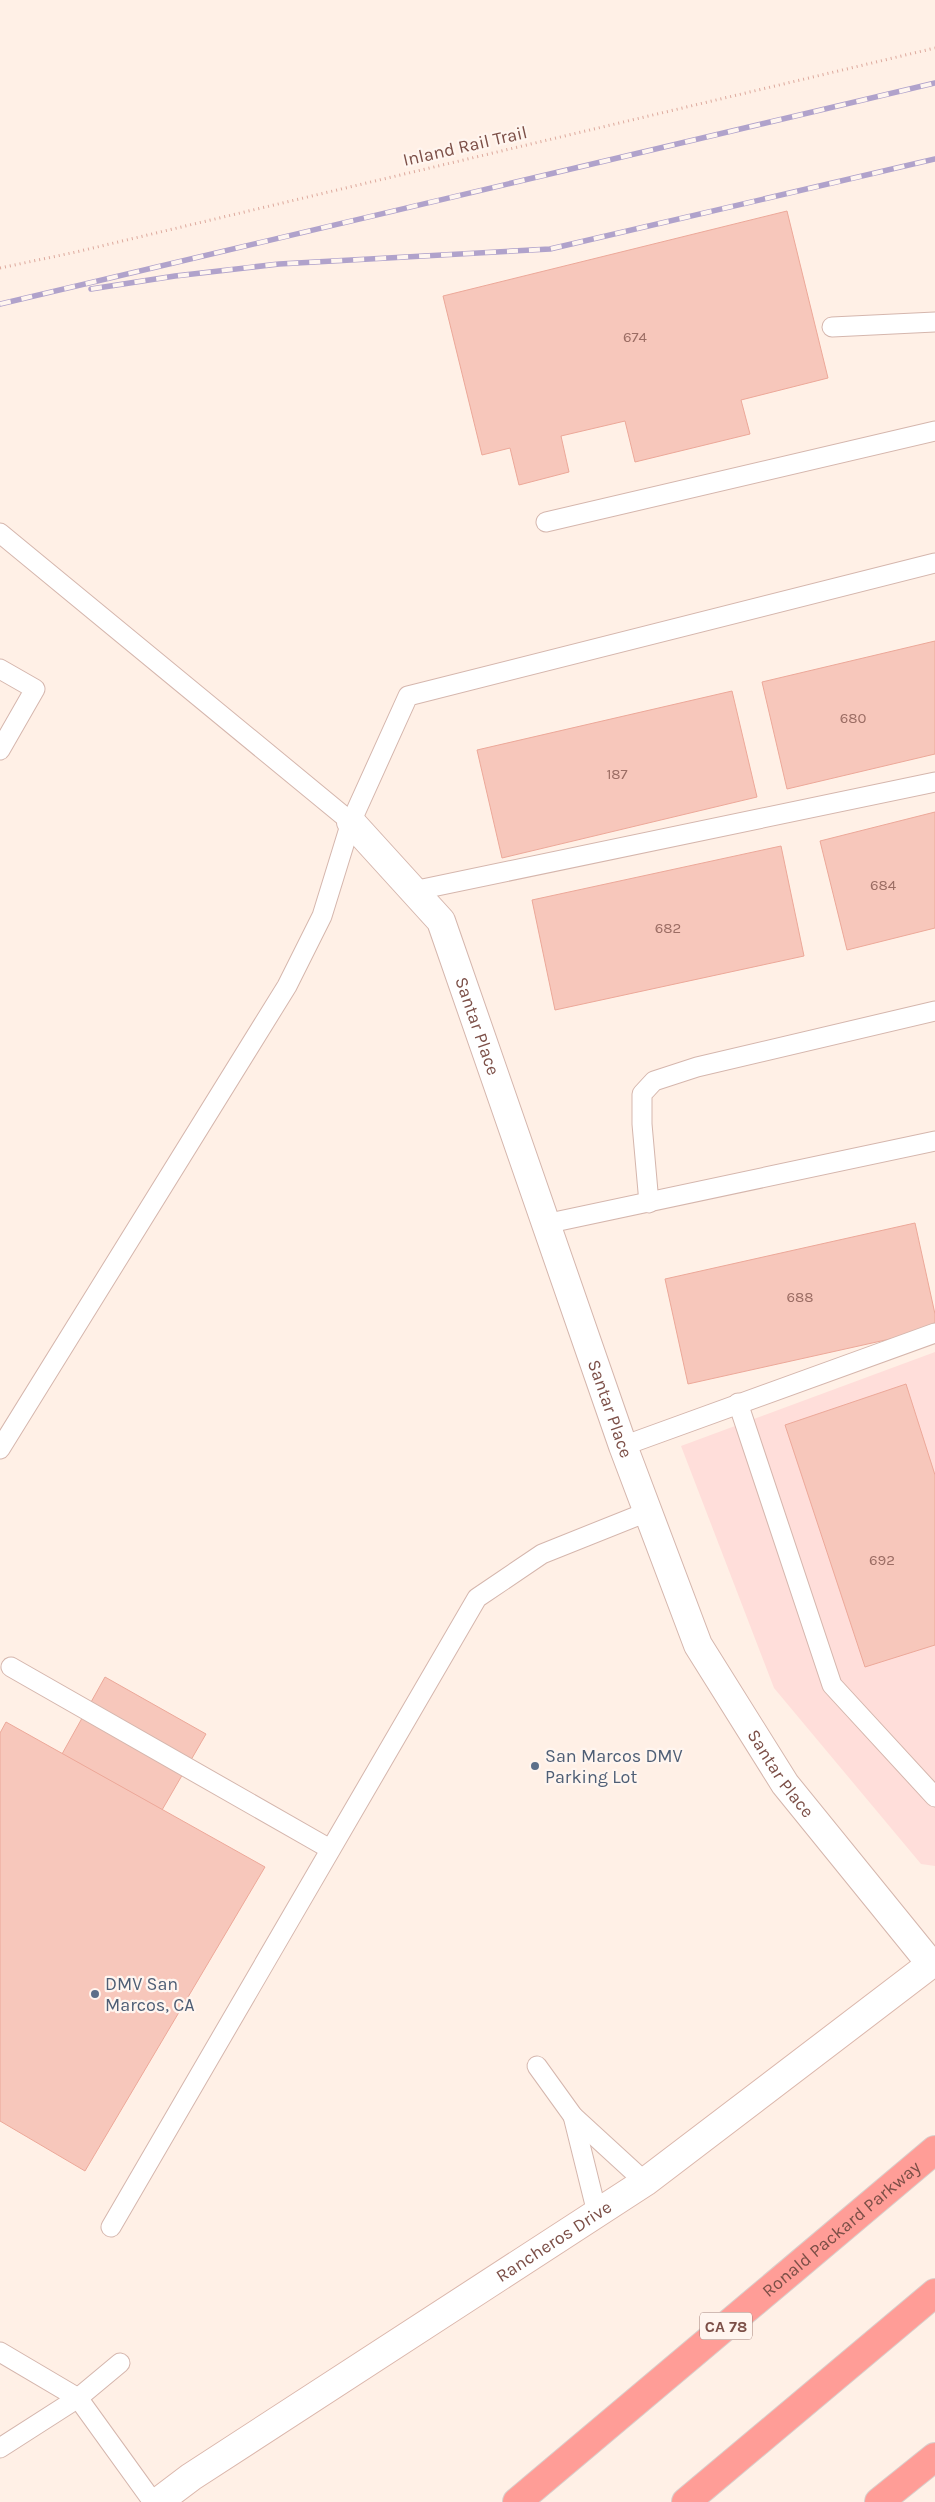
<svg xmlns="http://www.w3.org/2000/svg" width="935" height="2502" viewBox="0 0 935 2502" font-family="Karla,sans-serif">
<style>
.commercial{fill:#ffdeda}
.building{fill:#f7c7bb;stroke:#eca899}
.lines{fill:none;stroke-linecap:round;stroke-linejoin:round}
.lane-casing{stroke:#d5b6ad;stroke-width:21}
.street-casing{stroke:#d5b6ad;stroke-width:30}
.secondary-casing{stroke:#dbb7ac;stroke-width:30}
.highway-casing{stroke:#dacecb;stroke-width:30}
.path{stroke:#dda99d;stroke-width:3;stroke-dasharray:1 4;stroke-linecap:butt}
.lane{stroke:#fff;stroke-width:19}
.street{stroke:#fff;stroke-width:28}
.secondary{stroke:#fff;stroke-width:28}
.highway{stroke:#ff9d97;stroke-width:28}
.rail-casing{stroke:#b0a2cb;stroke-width:5.5}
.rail{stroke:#fff5ef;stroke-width:4;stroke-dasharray:11;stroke-linecap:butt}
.service-dot{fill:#5c6f8a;stroke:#fff5ef;stroke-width:2}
.labels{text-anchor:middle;stroke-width:4.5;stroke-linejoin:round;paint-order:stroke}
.number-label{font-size:15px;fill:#9b6d64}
.shield{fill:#fff5ef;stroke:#a38179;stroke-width:1}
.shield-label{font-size:16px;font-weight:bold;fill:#7c4f47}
.street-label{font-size:18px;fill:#7c4f47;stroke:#fff5ef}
.service-label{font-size:18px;fill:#4e5e75;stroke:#fff5ef;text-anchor:start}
</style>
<rect width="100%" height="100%" fill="#fff0e6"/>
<!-- commercial -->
<polygon class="commercial" points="935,1352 935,1866 921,1864 774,1688 681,1446"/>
<!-- building -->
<g class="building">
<polygon points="787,211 828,378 741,400 750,434 635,462 625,421 561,436 569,472 519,485 510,448 482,455 443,296"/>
<polygon points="935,641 935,754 787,789 762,682"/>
<polygon points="732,691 757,797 502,858 477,750"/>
<polygon points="935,812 935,928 847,950 820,841"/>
<polygon points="781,846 804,956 555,1010 532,900"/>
<polygon points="915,1223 935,1314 935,1329 688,1384 665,1279"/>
<polygon points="906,1384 935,1475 935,1645 865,1667 785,1425"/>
<polygon points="105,1677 206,1734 162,1810 62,1754"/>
<polygon points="6,1722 265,1867 85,2171 0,2121 0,1733"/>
</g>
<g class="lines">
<defs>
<g id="lane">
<polyline points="832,327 935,322"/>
<polyline points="546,522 935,431"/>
<polyline points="0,533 351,822"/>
<polyline points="0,669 35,689 0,750"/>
<polyline points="413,891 935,782"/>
<polyline points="649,1203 642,1124 642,1094 654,1081 697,1067 935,1011"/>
<polyline points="545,1224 935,1141"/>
<polyline points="738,1403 832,1685 935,1797"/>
<polyline points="623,1446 935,1333"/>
<polyline points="0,1449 287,986 322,916 351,822 408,696 935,563"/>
<polyline points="11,1667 330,1849"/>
<polyline points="537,2066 573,2116 645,2182"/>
<polyline points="573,2116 597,2213"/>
<polyline points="111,2227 477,1598 542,1554 647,1512"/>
<polyline points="0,2352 78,2398 153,2502"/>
<polyline points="0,2448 78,2398 120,2363"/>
</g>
<g id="street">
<path id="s1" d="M351,822L441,921L623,1446L698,1645L785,1784L931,1964"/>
</g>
<g id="secondary">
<path id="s2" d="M158,2502L191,2477L645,2182L935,1961"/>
</g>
<g id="highway">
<path id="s3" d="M517,2502L935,2150"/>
<polyline points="686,2502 935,2293"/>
<polyline points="879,2502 935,2457"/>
</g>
</defs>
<!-- lane casing -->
<use href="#lane" class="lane-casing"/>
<!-- street casing -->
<use href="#street" class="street-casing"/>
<!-- secondary casing -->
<use href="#secondary" class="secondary-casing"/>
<!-- highway casing -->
<use href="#highway" class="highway-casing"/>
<!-- path -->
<polyline class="path" points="0,268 76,252 935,48"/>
<!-- lane -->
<use href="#lane" class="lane"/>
<!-- street -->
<use href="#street" class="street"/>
<!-- secondary -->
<use href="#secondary" class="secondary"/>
<!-- highway -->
<use href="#highway" class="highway"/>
<defs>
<g id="rail">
<polyline points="91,289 175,276 279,264 550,249 935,159"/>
<polyline points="0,304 935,83"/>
</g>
</defs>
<!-- rail casing -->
<use href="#rail" class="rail-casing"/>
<!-- rail -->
<use href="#rail" class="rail"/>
</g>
<!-- markers -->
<g class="service-dot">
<circle cx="535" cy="1766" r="5"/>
<circle cx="95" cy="1994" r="5"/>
</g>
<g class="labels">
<!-- number labels -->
<g class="number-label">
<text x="635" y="342">674</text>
<text x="853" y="723">680</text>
<text x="617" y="779">187</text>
<text x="883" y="890">684</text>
<text x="668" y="933">682</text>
<text x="800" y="1302">688</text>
<text x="882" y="1565">692</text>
</g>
<!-- shield labels -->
<rect class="shield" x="700" y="2312.5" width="52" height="27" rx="4"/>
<g class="shield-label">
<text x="726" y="2332">CA 78</text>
</g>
<!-- street labels -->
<g class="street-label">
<text transform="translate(465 146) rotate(-13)" y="6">Inland Rail Trail</text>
<text dy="6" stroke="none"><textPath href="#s1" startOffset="245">Santar Place</textPath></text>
<text dy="6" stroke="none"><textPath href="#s1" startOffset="650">Santar Place</textPath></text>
<text dy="6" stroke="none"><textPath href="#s1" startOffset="1055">Santar Place</textPath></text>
<text dy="6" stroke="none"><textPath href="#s3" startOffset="424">Ronald Packard Parkway</textPath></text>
<text dy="6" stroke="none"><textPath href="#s2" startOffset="474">Rancheros Drive</textPath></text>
</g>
<!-- service labels -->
<g class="service-label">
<text x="545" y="1762">San Marcos DMV<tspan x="545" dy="21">Parking Lot</tspan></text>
<text x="105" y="1990">DMV San<tspan x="105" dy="21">Marcos, CA</tspan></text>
</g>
</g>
</svg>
